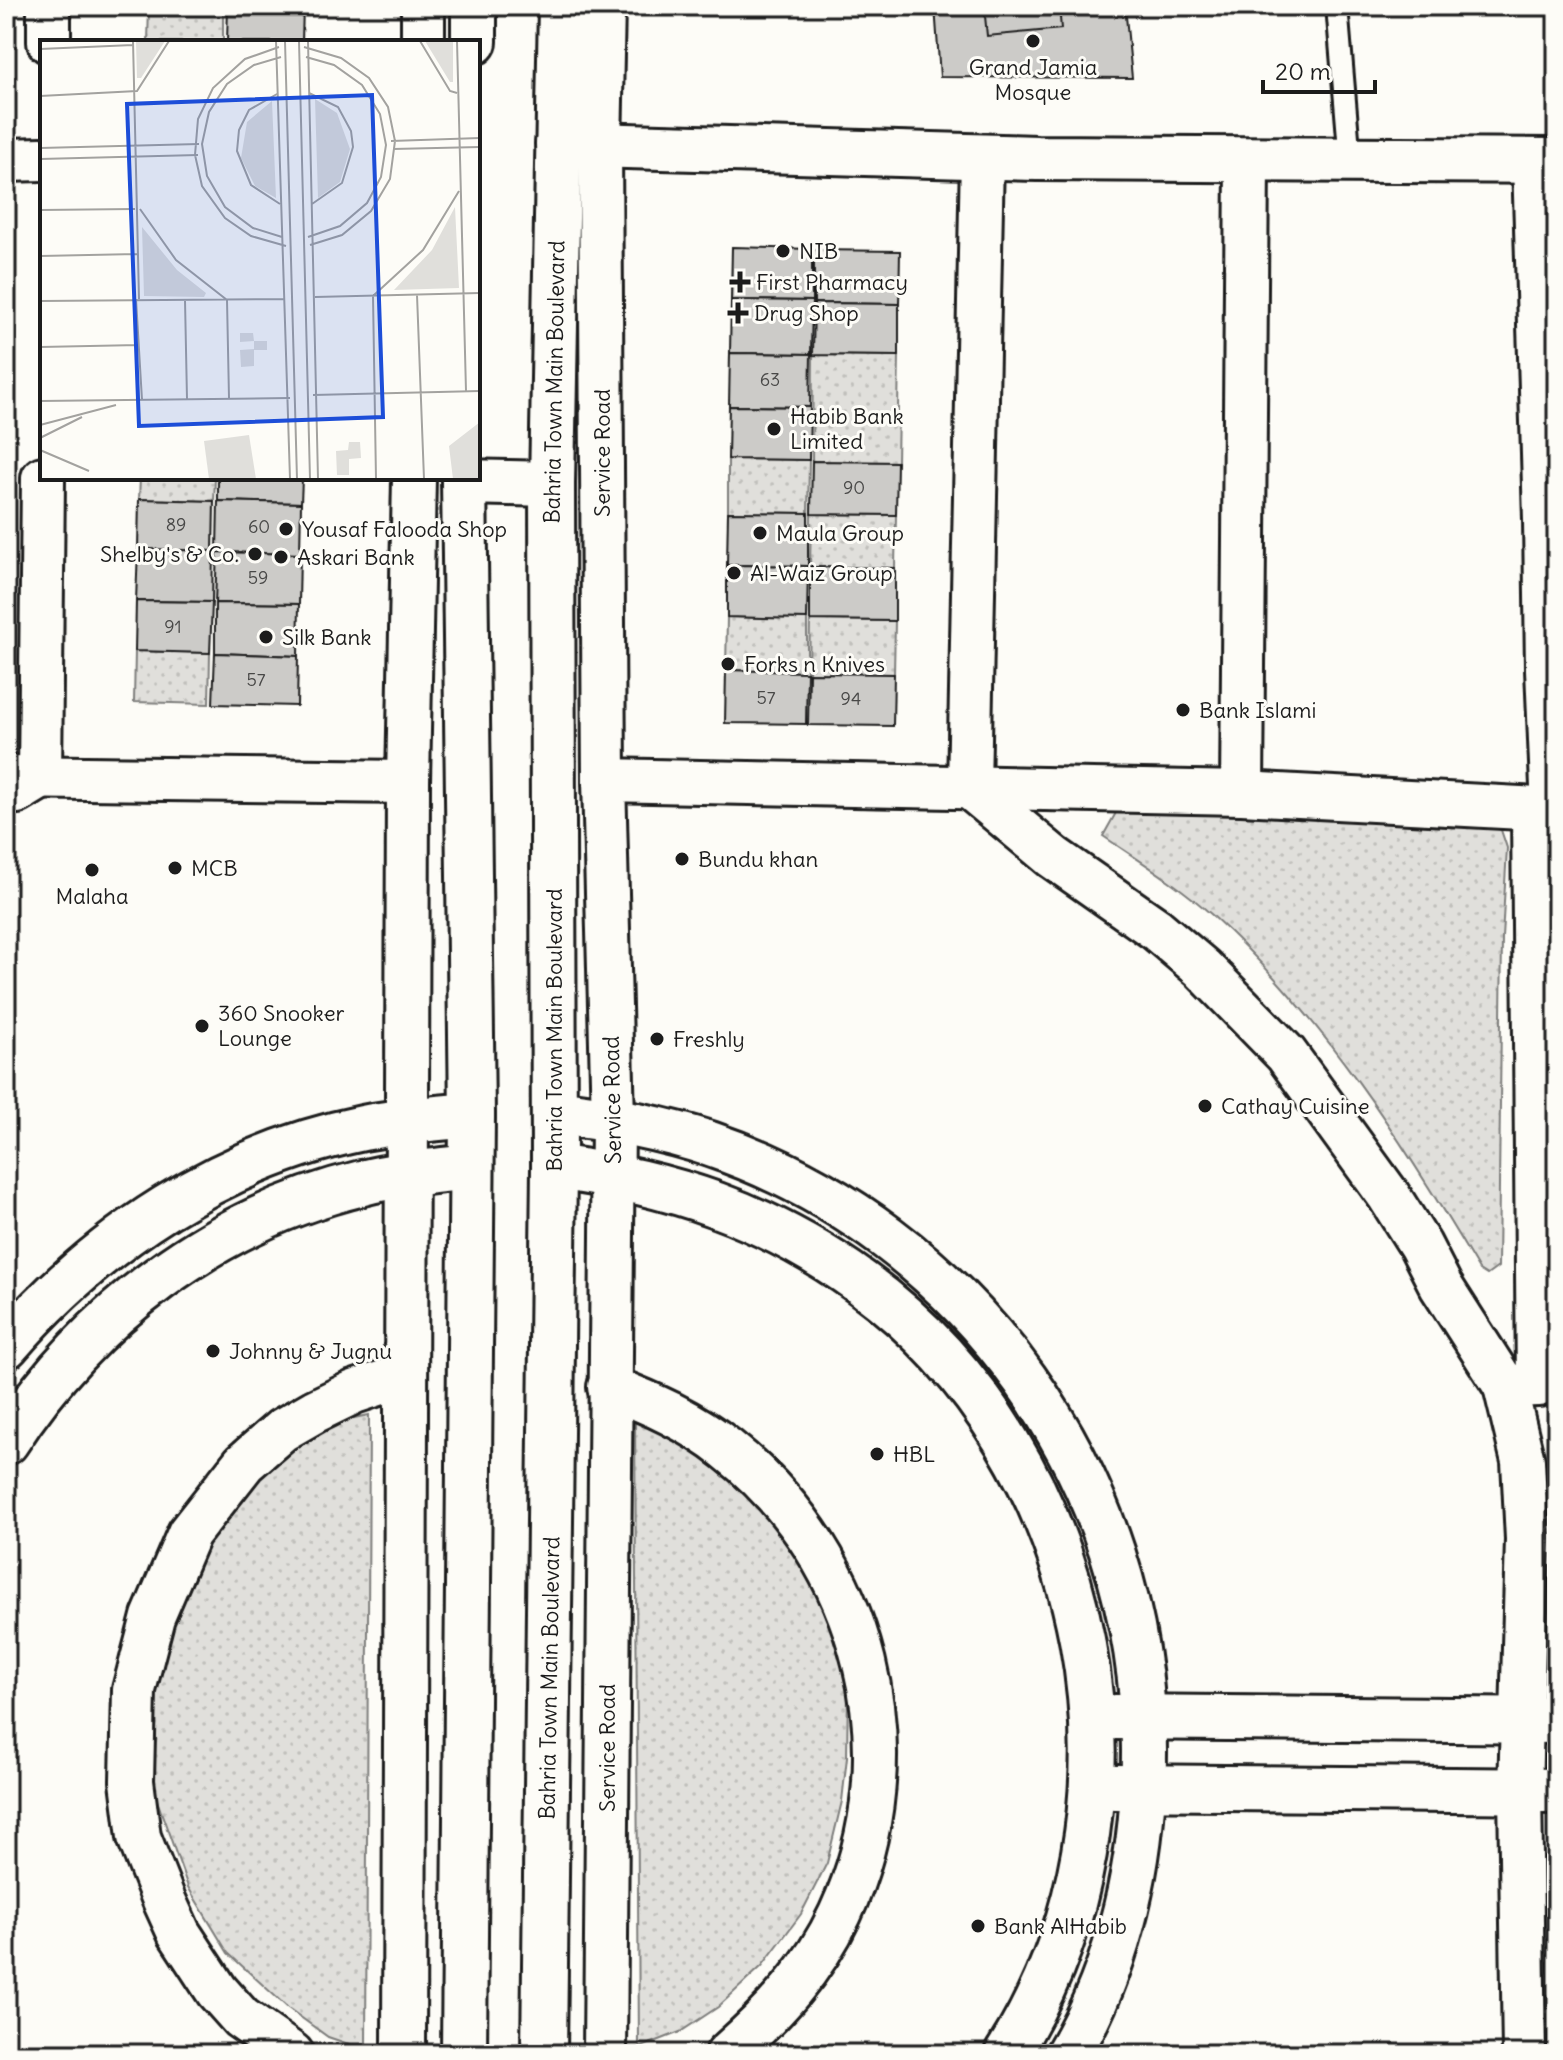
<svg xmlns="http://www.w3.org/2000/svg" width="1563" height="2060" viewBox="0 0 1563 2060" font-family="Delius,sans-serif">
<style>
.grass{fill:url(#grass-dots);stroke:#7e7e7c;stroke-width:2}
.building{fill:#cccbc8;stroke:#1c1c1c;stroke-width:2}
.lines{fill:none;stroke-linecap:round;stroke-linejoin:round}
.service-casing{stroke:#1c1c1c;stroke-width:26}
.minor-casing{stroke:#1c1c1c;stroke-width:48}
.tertiary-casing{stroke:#1c1c1c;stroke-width:50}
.service{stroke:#fdfcf7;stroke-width:20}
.minor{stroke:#fdfcf7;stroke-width:42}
.tertiary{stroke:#fdfcf7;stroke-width:44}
.poi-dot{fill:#1c1c1c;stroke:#fdfcf7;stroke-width:3}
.labels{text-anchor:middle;stroke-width:6;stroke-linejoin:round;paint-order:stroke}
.number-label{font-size:18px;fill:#484847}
.poi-label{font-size:22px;fill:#1c1c1c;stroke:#fdfcf7;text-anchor:start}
.street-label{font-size:22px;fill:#1c1c1c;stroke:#fdfcf7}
.inset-road{fill:none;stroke:#a3a29f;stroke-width:2}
.view{fill:#1d4ed8;fill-opacity:0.15;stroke:#1d4ed8;stroke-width:4}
.inset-edge{fill:none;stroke:#1c1c1c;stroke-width:4}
</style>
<defs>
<pattern id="grass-dots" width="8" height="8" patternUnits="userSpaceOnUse" patternTransform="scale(2)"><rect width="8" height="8" fill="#e0dfdb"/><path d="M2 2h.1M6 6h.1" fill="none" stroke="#c0bfbb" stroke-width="1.8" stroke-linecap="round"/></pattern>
</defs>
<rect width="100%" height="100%" fill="#fdfcf7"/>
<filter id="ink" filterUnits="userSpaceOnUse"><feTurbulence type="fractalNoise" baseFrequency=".0125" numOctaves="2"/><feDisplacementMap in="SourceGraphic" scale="16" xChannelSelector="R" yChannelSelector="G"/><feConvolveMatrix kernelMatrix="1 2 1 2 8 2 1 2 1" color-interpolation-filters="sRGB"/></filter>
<g filter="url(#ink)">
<!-- grass -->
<g class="grass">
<polygon points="149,6 223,6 223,42 148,42"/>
<polygon points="813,355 899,356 897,462 812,461"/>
<polygon points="728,459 809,460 808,513 728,512"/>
<polygon points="140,478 215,478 214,501 139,499"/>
<polygon points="811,514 896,515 895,568 810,567"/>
<polygon points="727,617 807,619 807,672 726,670"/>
<polygon points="810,620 895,621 894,674 809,673"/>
<polygon points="135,651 210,653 209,704 134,702"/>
<path d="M1117,811L1484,824L1501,830L1507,848L1502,938L1498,1267L1487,1275L1479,1270C1404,1143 1322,1015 1212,915C1179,885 1140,861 1103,836Z"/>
<polygon points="369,1415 366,2050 328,2037 288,2008 228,1953 188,1887 154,1792 150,1723 168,1616 192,1560 262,1472 304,1440 339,1421"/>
<polygon points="635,1422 657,1425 738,1479 810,1572 838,1641 848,1689 847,1757 842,1801 827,1863 801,1914 762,1966 718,2007 680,2032 639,2048"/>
</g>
<!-- building -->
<g class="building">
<polygon points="228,6 303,6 302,42 227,42"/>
<polygon points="935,6 1125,6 1132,78 940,77"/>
<polygon points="984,6 1059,6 1061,29 987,36"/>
<polygon points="732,247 812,249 812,301 731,300"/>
<polygon points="814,250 900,251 899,304 814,303"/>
<polygon points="731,300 812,301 811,354 730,353"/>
<polygon points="814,303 899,304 899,356 813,355"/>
<polygon points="730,353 811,354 810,407 729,406"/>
<polygon points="729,406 810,407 809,460 728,459"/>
<polygon points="812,461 897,462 896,515 811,514"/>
<polygon points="218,478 302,478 301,503 218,501"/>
<polygon points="139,499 214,501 213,551 138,549"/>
<polygon points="218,501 301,503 300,554 217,552"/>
<polygon points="728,512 808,513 808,566 727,565"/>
<polygon points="138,549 213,551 212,602 136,601"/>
<polygon points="217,552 300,554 299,604 215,603"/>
<polygon points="727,565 808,566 807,619 727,617"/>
<polygon points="810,567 895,568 895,621 810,620"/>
<polygon points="136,601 212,602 210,653 135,651"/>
<polygon points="215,603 299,604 298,656 215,653"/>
<polygon points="215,653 298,656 297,706 213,704"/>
<polygon points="726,670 807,672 806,724 725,723"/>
<polygon points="809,673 894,674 893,726 808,725"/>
</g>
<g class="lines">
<defs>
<polyline id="service" points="1337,6 1350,161"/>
<g id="minor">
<polyline points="603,6 600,147 604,780 613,1119 605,2054"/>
<polyline points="49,42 49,6"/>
<polyline points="423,42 423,6"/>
<polyline points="982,157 969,787 1053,857 1156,929 1202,968 1286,1054 1389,1196 1420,1245 1441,1286 1505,1386"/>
<polyline points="6,160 42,159"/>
<polyline points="1534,162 1545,519 1547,669 1553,810"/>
<polyline points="6,777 408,782"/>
<polyline points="604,780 1242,793 1557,810"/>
<polyline points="17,792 40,778 43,478"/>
<polyline points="1242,793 1247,161"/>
<path d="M609,1387C651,1403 692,1421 727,1449C866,1558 915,1752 840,1914C814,1970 773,2014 727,2054"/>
<polyline points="292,2054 241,2018 217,1991 179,1933 164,1900 139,1837 132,1781 134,1690 153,1617 189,1533 244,1463 282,1430 315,1411 354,1392 405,1375"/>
<polyline points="404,2054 408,782 414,478"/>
<polyline points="1524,2054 1520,1791 1527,1539 1523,1461 1505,1386 1538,1385 1533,810"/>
</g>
<g id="tertiary">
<polyline points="474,42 474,6"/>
<polyline points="558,144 1037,158 1557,161"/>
<polyline points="464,482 552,484"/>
<path d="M554,1112C608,1118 659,1127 710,1144C970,1232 1145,1480 1144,1753C1144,1856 1121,1965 1068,2054"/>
<path d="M554,1167C670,1182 767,1214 862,1283C1099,1456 1164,1807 1007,2054"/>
<path d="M6,1346C99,1238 222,1157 363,1128C399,1121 435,1118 472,1115"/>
<path d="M6,1442C88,1315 214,1219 362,1183C398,1174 434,1171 471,1167"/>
<polyline points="1115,1717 1557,1721"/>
<polyline points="1115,1787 1557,1791"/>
<polyline points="464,2054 472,1115 464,478"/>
<polyline points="544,2054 554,1167 552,484 561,6"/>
</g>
</defs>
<!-- service casing -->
<use href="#service" class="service-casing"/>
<!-- minor casing -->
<use href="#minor" class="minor-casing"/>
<!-- tertiary casing -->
<use href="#tertiary" class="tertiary-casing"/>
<!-- service -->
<use href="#service" class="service"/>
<!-- minor -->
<use href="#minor" class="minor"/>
<!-- tertiary -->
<use href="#tertiary" class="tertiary"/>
</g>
</g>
<!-- markers -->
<g class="poi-dot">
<circle cx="1033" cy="41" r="8"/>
<circle cx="783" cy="251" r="8"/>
<path d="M736 270h8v8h8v8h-8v8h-8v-8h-8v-8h8z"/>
<path d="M734 301h8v8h8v8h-8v8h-8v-8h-8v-8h8z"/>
<circle cx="774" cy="429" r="8"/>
<circle cx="286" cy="529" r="8"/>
<circle cx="760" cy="533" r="8"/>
<circle cx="255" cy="554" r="8"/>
<circle cx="281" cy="557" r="8"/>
<circle cx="734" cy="573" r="8"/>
<circle cx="266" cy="637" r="8"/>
<circle cx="728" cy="664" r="8"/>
<circle cx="1183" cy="710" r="8"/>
<circle cx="682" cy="859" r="8"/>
<circle cx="175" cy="868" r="8"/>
<circle cx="92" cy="870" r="8"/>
<circle cx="202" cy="1026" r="8"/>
<circle cx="657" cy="1039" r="8"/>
<circle cx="1205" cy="1106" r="8"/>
<circle cx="213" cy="1351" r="8"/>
<circle cx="877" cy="1454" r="8"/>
<circle cx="978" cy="1926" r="8"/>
</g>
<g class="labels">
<!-- number labels -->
<g class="number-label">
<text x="770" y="386">63</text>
<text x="854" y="494">90</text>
<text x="176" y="531">89</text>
<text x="259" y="533">60</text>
<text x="258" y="584">59</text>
<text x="173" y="633">91</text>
<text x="256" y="686">57</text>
<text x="766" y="704">57</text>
<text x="851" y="705">94</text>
</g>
<!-- poi labels -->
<g class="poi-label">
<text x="1033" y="75" text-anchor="middle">Grand Jamia<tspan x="1033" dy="25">Mosque</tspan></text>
<text x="799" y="259">NIB</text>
<text x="756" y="290">First Pharmacy</text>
<text x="754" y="321">Drug Shop</text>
<text x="790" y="424">Habib Bank<tspan x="790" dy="25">Limited</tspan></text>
<text x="302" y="537">Yousaf Falooda Shop</text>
<text x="776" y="541">Maula Group</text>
<text x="239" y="562" text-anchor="end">Shelby's &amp; Co.</text>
<text x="297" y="565">Askari Bank</text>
<text x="750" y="581">Al-Waiz Group</text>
<text x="282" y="645">Silk Bank</text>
<text x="744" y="672">Forks n Knives</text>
<text x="1199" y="718">Bank Islami</text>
<text x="698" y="867">Bundu khan</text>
<text x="191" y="876">MCB</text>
<text x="92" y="904" text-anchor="middle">Malaha</text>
<text x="218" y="1021">360 Snooker<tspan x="218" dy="25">Lounge</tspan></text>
<text x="673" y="1047">Freshly</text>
<text x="1221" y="1114">Cathay Cuisine</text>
<text x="229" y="1359">Johnny &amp; Jugnu</text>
<text x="893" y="1462">HBL</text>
<text x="994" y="1934">Bank AlHabib</text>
</g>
<!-- street labels -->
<g class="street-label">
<text transform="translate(554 382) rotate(-89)" y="8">Bahria Town Main Boulevard</text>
<text transform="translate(602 453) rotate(-90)" y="8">Service Road</text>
<text transform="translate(554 1030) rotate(-90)" y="8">Bahria Town Main Boulevard</text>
<text transform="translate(612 1100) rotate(-91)" y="8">Service Road</text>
<text transform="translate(549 1678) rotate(-89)" y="8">Bahria Town Main Boulevard</text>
<text transform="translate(607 1748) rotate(-90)" y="8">Service Road</text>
</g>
</g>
<!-- overview -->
<g transform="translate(40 40)">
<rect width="440" height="440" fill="#fdfcf7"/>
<path d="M96,1H125L101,38H97ZM385,1H413V42H410ZM275,59L297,73L310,109L300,142L278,158ZM232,61L236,158L215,146L201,118L207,82ZM415,167L419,248L354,250L392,210ZM102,187L137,230L166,253L164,257L104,256ZM200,293H213L214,301H227V310H214V326L201,327L200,310L214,309V301L200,302ZM440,382V439H413L409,406ZM309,402H320L321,418L309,419V435H297L296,411L308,410Z" fill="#e0dfdb"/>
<path d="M209,395L216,439H169L164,401Z" fill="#e0dfdb"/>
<path class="inset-road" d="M93,1L99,259M236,1L250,439M245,1L257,439M259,1L270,439M268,1L278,439M380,1L410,51L417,53M417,1L426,351M239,7L205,19L173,48L158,79L155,115L162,146L185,178L211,196L246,206M264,7L301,18L329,38L348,67L355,101L350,139L331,171L302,195L270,205M0,9L93,5M241,17L214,25L187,44L169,72L162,104L167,136L185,167L213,188L242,197M266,17L294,25L322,45L340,74L346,105L341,137L327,163L300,186L268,197M269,53L298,67L311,91L313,107L302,143L272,164M237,54L209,70L199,90L197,111L211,145L240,164M0,56L97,51L129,1M351,101L440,98M0,108L159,104M353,109L440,107M0,119L158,115M100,169L136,220L187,260L189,358M0,170L95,169M0,216L97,214M377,255L384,439M275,257L440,253M96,259L102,360M145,260L147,359M0,261L244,259M0,307L99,305M273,355L440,351M0,361L250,358M0,385L76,365M0,398L42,377M0,410L49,431M336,439L333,256L383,210L419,151"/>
<path class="view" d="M332,55L343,377L99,386L87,64Z"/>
<rect width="440" height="440" class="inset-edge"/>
</g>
<!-- margin -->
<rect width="1563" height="2060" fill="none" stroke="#fdfcf7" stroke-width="32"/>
<rect x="16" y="16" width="1531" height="2028" fill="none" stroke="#1c1c1c" stroke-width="3" filter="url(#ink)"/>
<!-- scale -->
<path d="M1263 80v12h112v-12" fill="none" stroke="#1c1c1c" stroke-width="4"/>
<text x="1275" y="80" font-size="24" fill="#1c1c1c" stroke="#fdfcf7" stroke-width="6" paint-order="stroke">20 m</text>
</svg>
